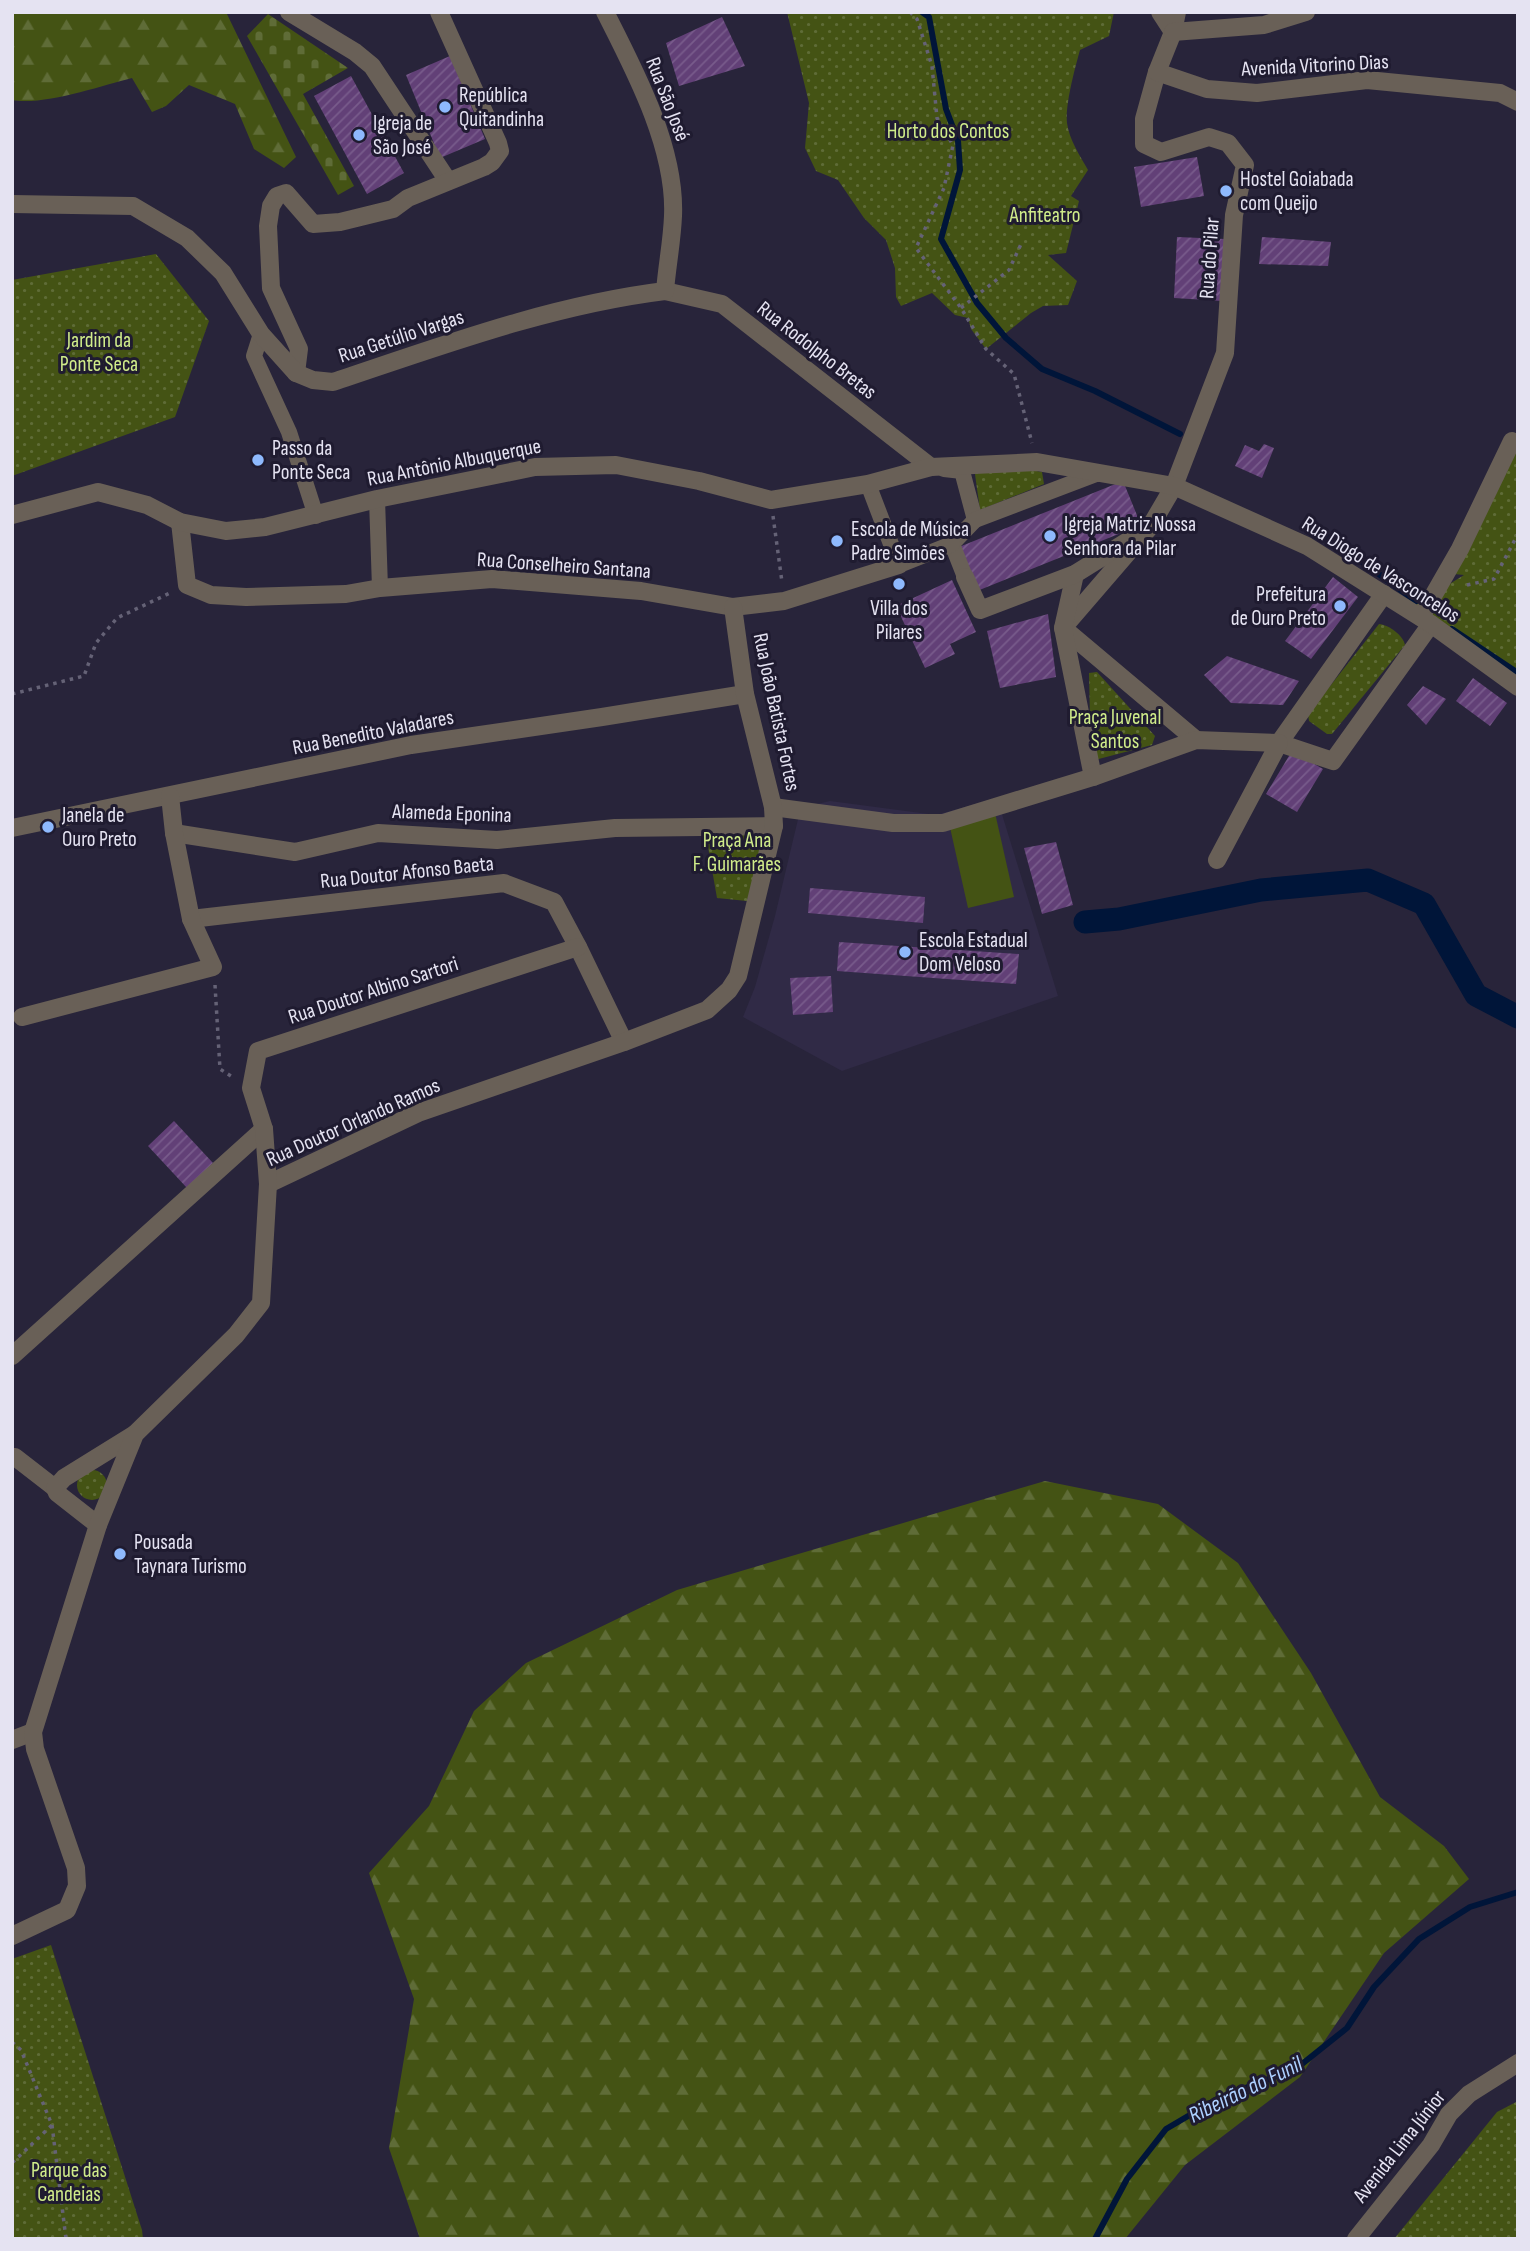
<svg xmlns="http://www.w3.org/2000/svg" width="1530" height="2251" viewBox="0 0 1530 2251" font-family="'Sofia Sans Condensed',sans-serif">
<style>
.built{fill:#302a46}
.green{fill:url(#green-dots)}
.forest{fill:url(#forest-firs)}
.cemetery{fill:url(#cemetery-stones)}
.pitch{fill:#445314}
.lines{fill:none;stroke-linecap:round;stroke-linejoin:round}
.stream{stroke:#001539;stroke-width:6}
.canal{stroke:#001539;stroke-width:23}
.building{fill:url(#building-hatch)}
.path{stroke:#656276;stroke-width:3.5;stroke-dasharray:3.5 5;stroke-linecap:butt}
.pedestrian{stroke:#696057;stroke-width:16}
.minor{stroke:#696057;stroke-width:18}
.tertiary{stroke:#696057;stroke-width:18}
.poi-dot{fill:#8eb9fd;stroke:#1f1b30;stroke-width:2.5}
.labels{text-anchor:middle;stroke-width:6;stroke-linejoin:round;paint-order:stroke}
.street-label{font-size:21px;fill:#e5e3f2;stroke:#1f1b30}
.poi-label{font-size:21px;fill:#e5e3f2;stroke:#1f1b30;text-anchor:start}
.park-label{font-size:21px;fill:#d0ec8a;stroke:#1f1b30}
.water-label{font-size:23px;font-style:italic;fill:#add0ff;stroke:#1f1b30}
</style>
<defs>
<pattern id="green-dots" width="8" height="8" patternUnits="userSpaceOnUse" patternTransform="scale(1.75)"><rect width="8" height="8" fill="#445314"/><path d="M2 2h.1M6 6h.1" fill="none" stroke="#5f6c37" stroke-width="1.8" stroke-linecap="round"/></pattern>
<pattern id="forest-firs" width="22" height="20" patternUnits="userSpaceOnUse" patternTransform="scale(1.75)"><rect width="22" height="20" fill="#445314"/><path d="M5 1l3.5 6h-7zM16 11l3.5 6h-7z" fill="#5f6c37"/></pattern>
<pattern id="cemetery-stones" width="16" height="16" patternUnits="userSpaceOnUse" patternTransform="scale(1.75)"><rect width="16" height="16" fill="#445314"/><path d="M2 7V4a2 2 0 0 1 4 0v3zM10 15v-3a2 2 0 0 1 4 0v3z" fill="#5f6c37"/></pattern>
<pattern id="building-hatch" width="6" height="6" patternUnits="userSpaceOnUse" patternTransform="scale(1.75)"><rect width="6" height="6" fill="#624077"/><path d="M-1 1l2-2M0 6l6-6M5 7l2-2" fill="none" stroke="#785b8b"/></pattern>
</defs>
<rect width="100%" height="100%" fill="#28243a"/>
<!-- built -->
<polygon class="built" points="997,798 1058,996 842,1071 743,1017 755,987 775,916 799,815 809,806 830,801 936,815"/>
<!-- green -->
<g class="green">
<path d="M787,12H1114L1109,36L1080,50C1075,68 1065,105 1067,123C1069,139 1080,156 1088,170L1071,196L1079,201L1066,253L1048,255L1077,281L1068,305L1043,306L1031,313L986,349L971,329L968,318L955,315L932,293L901,306L896,297L895,268L886,240L864,218L838,180L816,171L805,148L809,103Z"/>
<polygon points="156,254 209,321 175,417 12,476 12,280"/>
<polygon points="1518,449 1518,680 1414,606 1464,575 1454,574"/>
<polygon points="973,460 1042,472 1044,484 980,510"/>
<path d="M1379,624C1389,625 1403,635 1405,645L1332,734H1327L1309,721L1308,714Z"/>
<polygon points="1097,672 1155,736 1152,745 1091,761 1089,673"/>
<polygon points="769,829 747,901 717,898 705,830"/>
<circle cx="92" cy="1485" r="15"/>
<polygon points="51,1945 142,2230 143,2239 12,2239 12,1959"/>
<polygon points="1518,2101 1518,2239 1394,2239 1497,2112"/>
</g>
<!-- forest -->
<g class="forest">
<path d="M12,12H226L296,157L284,168L254,149L235,104L189,85L166,106L152,112L132,78C100,86 43,106 12,100Z"/>
<polygon points="1045,1481 1158,1504 1238,1563 1311,1673 1380,1797 1444,1846 1469,1879 1384,1953 1300,2077 1185,2165 1125,2239 420,2239 389,2148 414,1999 369,1873 429,1806 474,1711 526,1663 677,1590"/>
</g>
<!-- cemetery -->
<polygon class="cemetery" points="268,14 348,68 303,94 354,186 338,195 247,36"/>
<!-- pitch -->
<polygon class="pitch" points="993,804 1014,897 968,908 947,814"/>
<g class="lines">
<!-- stream -->
<g class="stream">
<polyline points="922,12 929,17 946,109 958,141 960,170 941,239 977,303 1006,338 1042,369 1095,391 1180,434"/>
<polyline points="1321,532 1416,601"/>
<polyline points="1452,629 1518,673"/>
<polyline points="1095,2239 1127,2179 1166,2129 1217,2099 1297,2068 1347,2028 1374,1987 1419,1939 1470,1907 1518,1892"/>
</g>
<!-- canal -->
<polyline class="canal" points="1085,922 1119,919 1261,890 1368,880 1424,904 1476,995 1518,1017"/>
</g>
<!-- building -->
<g class="building">
<polygon points="722,17 745,66 679,86 666,43"/>
<polygon points="450,56 485,139 440,158 406,75"/>
<polygon points="351,76 404,173 367,194 314,96"/>
<polygon points="1197,157 1204,196 1141,207 1134,167"/>
<polygon points="1177,237 1225,239 1222,301 1174,298"/>
<polygon points="1262,237 1331,242 1328,266 1259,264"/>
<polygon points="1264,444 1274,448 1262,478 1235,466 1245,445 1259,451"/>
<polygon points="1123,481 1141,525 977,591 959,547"/>
<polygon points="1333,577 1358,597 1311,659 1285,641"/>
<polygon points="952,580 976,632 950,644 955,654 925,668 896,606"/>
<polygon points="1048,614 1056,677 1000,688 987,631"/>
<polygon points="1227,656 1299,681 1283,705 1231,703 1204,675"/>
<polygon points="1473,678 1507,703 1490,726 1456,701"/>
<polygon points="1423,686 1446,699 1426,725 1407,705"/>
<polygon points="1292,751 1323,769 1297,812 1266,794"/>
<polygon points="1056,842 1073,905 1042,914 1024,848"/>
<polygon points="810,888 925,897 923,923 808,913"/>
<polygon points="839,942 1019,954 1016,984 837,971"/>
<polygon points="831,976 833,1012 793,1015 790,978"/>
<polygon points="174,1121 213,1163 187,1188 148,1146"/>
</g>
<g class="lines">
<!-- path -->
<g class="path">
<polyline points="910,12 917,19 932,66 937,118 953,145 944,188 916,248 961,308 986,349 1014,374 1032,443"/>
<polyline points="961,308 1009,270 1022,242"/>
<polyline points="773,516 782,582"/>
<polyline points="1467,585 1494,579 1518,534"/>
<polyline points="12,694 84,676 96,643 117,618 170,593"/>
<polyline points="215,985 220,1069 234,1078"/>
<polyline points="12,2042 21,2050 52,2125 12,2163"/>
<polyline points="52,2125 66,2239"/>
</g>
<!-- pedestrian -->
<g class="pedestrian">
<polyline points="261,334 254,356 289,432 316,516"/>
<polyline points="944,469 962,471 975,520 952,544 965,577"/>
<polyline points="868,484 899,565 952,544"/>
<polyline points="377,499 380,588"/>
<polyline points="975,520 1096,474 1101,474"/>
</g>
<!-- minor -->
<g class="minor">
<polyline points="289,12 355,52 372,66 448,181"/>
<polyline points="1173,32 1177,12"/>
<polyline points="1157,72 1144,119 1144,144 1161,152 1209,137 1228,143 1245,165 1234,215 1225,353 1174,486 1150,527 1063,628 1196,740"/>
<polyline points="665,291 722,304 931,467"/>
<polyline points="296,373 299,349 271,288 268,226 271,206 277,196 286,193 313,224 340,222 393,209 408,198 484,167 492,162 500,151 498,143 439,12"/>
<polyline points="180,522 187,585 211,595 246,597 346,594 380,588 492,579 641,591 733,607 784,601 899,565"/>
<polyline points="1075,574 1063,628 1093,777"/>
<polyline points="965,577 980,610 1075,574 1136,536"/>
<polyline points="1384,594 1279,743 1333,761 1431,624"/>
<polyline points="1421,617 1460,549 1512,441"/>
<polyline points="773,807 893,823 943,823 1093,777 1196,740 1279,743 1217,860"/>
<polyline points="12,828 411,745 602,717 745,694"/>
<polyline points="174,833 295,852 378,833 497,840 615,828 774,826"/>
<polyline points="191,919 504,883 554,902 578,947 624,1042"/>
<polyline points="22,1017 213,967 191,919 174,833 170,796"/>
<polyline points="268,1184 418,1113 624,1042 707,1010 729,990 738,976 774,826 773,807 745,694 733,607"/>
<polyline points="12,1356 264,1129"/>
<polyline points="15,1457 55,1488"/>
<polyline points="98,1525 57,1493 55,1488 64,1478 135,1434"/>
<polyline points="12,1740 33,1732"/>
<polyline points="12,1936 67,1910 77,1886 76,1868 35,1749 33,1732 98,1525 135,1434 236,1335 261,1303 268,1184 264,1129 251,1088 258,1051 578,947"/>
</g>
<!-- tertiary -->
<g class="tertiary">
<polyline points="1160,12 1173,32"/>
<polyline points="1173,32 1157,72 1207,89 1257,93 1367,80 1500,93 1518,102"/>
<polyline points="1173,32 1264,25 1306,12"/>
<path d="M12,204L133,206L187,238L223,273L261,334L296,373L313,380L333,382C441,346 551,305 665,291C667,266 672,241 673,216C676,148 635,71 605,12"/>
<polyline points="12,515 98,492 147,505 180,522 226,531 265,527 377,499 535,467 616,465 699,481 771,500 868,484 931,467 1037,462 1174,486 1307,546 1431,624 1518,687"/>
<polyline points="1356,2239 1431,2145 1449,2114 1469,2094 1518,2063"/>
</g>
</g>
<!-- markers -->
<g class="poi-dot">
<circle cx="445" cy="107" r="7"/>
<circle cx="359" cy="135" r="7"/>
<circle cx="1226" cy="191" r="7"/>
<circle cx="258" cy="460" r="7"/>
<circle cx="1050" cy="536" r="7"/>
<circle cx="837" cy="541" r="7"/>
<circle cx="899" cy="584" r="7"/>
<circle cx="1340" cy="606" r="7"/>
<circle cx="48" cy="827" r="7"/>
<circle cx="905" cy="952" r="7"/>
<circle cx="120" cy="1554" r="7"/>
</g>
<g class="labels">
<!-- street labels -->
<g class="street-label">
<text transform="translate(1315 65) rotate(-3)" y="7">Avenida Vitorino Dias</text>
<text transform="translate(668 99) rotate(69)" y="7">Rua São José</text>
<text transform="translate(1209 258) rotate(-86)" y="7">Rua do Pilar</text>
<text transform="translate(401 336) rotate(-18)" y="7">Rua Getúlio Vargas</text>
<text transform="translate(817 350) rotate(38)" y="7">Rua Rodolpho Bretas</text>
<text transform="translate(454 462) rotate(-11)" y="7">Rua Antônio Albuquerque</text>
<text transform="translate(564 565) rotate(4)" y="7">Rua Conselheiro Santana</text>
<text transform="translate(1381 569) rotate(32)" y="7">Rua Diogo de Vasconcelos</text>
<text transform="translate(777 712) rotate(78)" y="7">Rua João Batista Fortes</text>
<text transform="translate(373 732) rotate(-11)" y="7">Rua Benedito Valadares</text>
<text transform="translate(452 813) rotate(2)" y="7">Alameda Eponina</text>
<text transform="translate(407 872) rotate(-6)" y="7">Rua Doutor Afonso Baeta</text>
<text transform="translate(373 990) rotate(-18)" y="7">Rua Doutor Albino Sartori</text>
<text transform="translate(353 1122) rotate(-24)" y="7">Rua Doutor Orlando Ramos</text>
<text transform="translate(1399 2146) rotate(-52)" y="7">Avenida Lima Júnior</text>
</g>
<!-- poi labels -->
<g class="poi-label">
<text x="459" y="102">República<tspan x="459" dy="24">Quitandinha</tspan></text>
<text x="373" y="130">Igreja de<tspan x="373" dy="24">São José</tspan></text>
<text x="1240" y="186">Hostel Goiabada<tspan x="1240" dy="24">com Queijo</tspan></text>
<text x="272" y="455">Passo da<tspan x="272" dy="24">Ponte Seca</tspan></text>
<text x="1064" y="531">Igreja Matriz Nossa<tspan x="1064" dy="24">Senhora da Pilar</tspan></text>
<text x="851" y="536">Escola de Música<tspan x="851" dy="24">Padre Simões</tspan></text>
<text x="1326" y="601" text-anchor="end">Prefeitura<tspan x="1326" dy="24">de Ouro Preto</tspan></text>
<text x="899" y="615" text-anchor="middle">Villa dos<tspan x="899" dy="24">Pilares</tspan></text>
<text x="62" y="822">Janela de<tspan x="62" dy="24">Ouro Preto</tspan></text>
<text x="919" y="947">Escola Estadual<tspan x="919" dy="24">Dom Veloso</tspan></text>
<text x="134" y="1549">Pousada<tspan x="134" dy="24">Taynara Turismo</tspan></text>
</g>
<!-- park labels -->
<g class="park-label">
<text x="948" y="138">Horto dos Contos</text>
<text x="1045" y="222">Anfiteatro</text>
<text x="99" y="347">Jardim da<tspan x="99" dy="24">Ponte Seca</tspan></text>
<text x="1115" y="724">Praça Juvenal<tspan x="1115" dy="24">Santos</tspan></text>
<text x="737" y="847">Praça Ana<tspan x="737" dy="24">F. Guimarães</tspan></text>
<text x="69" y="2177">Parque das<tspan x="69" dy="24">Candeias</tspan></text>
</g>
<!-- water labels -->
<g class="water-label">
<text transform="translate(1245 2089) rotate(-26)" y="8">Ribeirão do Funil</text>
</g>
</g>
<!-- border -->
<rect width="1530" height="2251" fill="none" stroke="#e5e3f2" stroke-width="28"/>
</svg>
